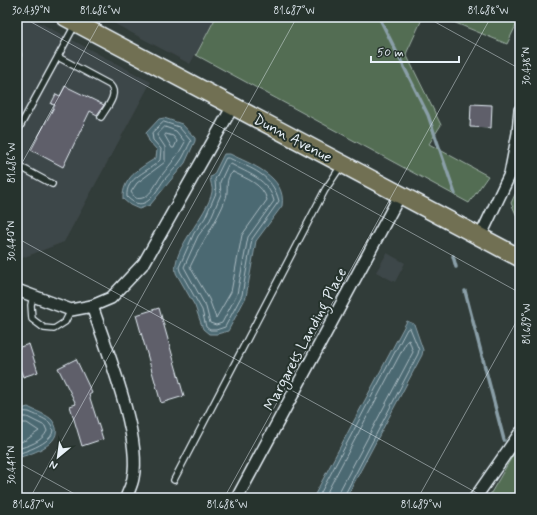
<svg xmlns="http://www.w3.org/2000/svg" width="537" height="515" viewBox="0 0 537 515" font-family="Mynerve,sans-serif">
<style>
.built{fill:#3e4648}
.green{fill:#536d53;stroke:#9eafa6}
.water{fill:#4c6972;stroke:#8a9fa8}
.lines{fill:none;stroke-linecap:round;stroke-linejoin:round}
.shore{stroke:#aabbc2;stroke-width:1}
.stream{stroke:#8a9fa8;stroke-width:3.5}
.building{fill:#5e5e6b;stroke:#e8f1f8}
.lane-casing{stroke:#e8f1f8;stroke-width:8}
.street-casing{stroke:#e8f1f8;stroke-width:14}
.primary-casing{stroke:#e8f1f8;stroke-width:20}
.lane{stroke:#26332d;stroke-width:5.5}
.street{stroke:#26332d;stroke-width:11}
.primary{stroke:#716f52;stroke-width:17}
.ticks{fill:none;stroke:#e8f1f8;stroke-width:1;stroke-opacity:0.45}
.labels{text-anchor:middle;stroke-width:4;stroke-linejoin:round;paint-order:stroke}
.street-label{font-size:15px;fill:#e8f1f8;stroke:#26332d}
.neatline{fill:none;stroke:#e8f1f8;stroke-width:1.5}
.ticks-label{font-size:10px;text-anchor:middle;fill:#e8f1f8}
</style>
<rect width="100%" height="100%" fill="#313c39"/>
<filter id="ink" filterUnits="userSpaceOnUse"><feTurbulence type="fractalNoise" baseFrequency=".025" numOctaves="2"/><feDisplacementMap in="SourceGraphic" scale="8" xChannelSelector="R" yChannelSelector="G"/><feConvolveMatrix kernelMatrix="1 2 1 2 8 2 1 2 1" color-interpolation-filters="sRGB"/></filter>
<g filter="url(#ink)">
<!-- built -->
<g class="built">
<polygon points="17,17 29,17 151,82 64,242 17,260"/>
<polygon points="102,17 216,17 190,64"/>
<polygon points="387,253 405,263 395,282 376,272"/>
</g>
<!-- green -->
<g class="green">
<polygon points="216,17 423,17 406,54 441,125 429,144 488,176 469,203 196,55"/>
<polygon points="441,17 520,17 507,44"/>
<polygon points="520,184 520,223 511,203"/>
<polygon points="520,443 520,498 488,498"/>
</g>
<!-- water -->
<g class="water">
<path d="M164,118L182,124L195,138V141L185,163L150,205L139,209L130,205L123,199C122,178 140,168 156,158L157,150L149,141L146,133L159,119Z"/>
<path d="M224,154H230C250,164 287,176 282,206L256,241L246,297L228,331L217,334H209L203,329L195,306L176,273C171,249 207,217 212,192C213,188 210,181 210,177L213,176Z"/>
<polygon points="407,321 414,324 423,350 422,355 346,498 313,498"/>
<path d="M17,406L21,409L28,407C35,411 48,415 52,420C69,442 32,454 17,458Z"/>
</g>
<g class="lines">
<!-- shore -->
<g class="shore">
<path d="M164,122L179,127L191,141C187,148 184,157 179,163C175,169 169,174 164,180C155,193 145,215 127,197C125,177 149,172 160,160L161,149L153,140L152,133Z"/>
<path d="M165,127L176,131L185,142C177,157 172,162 162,175C155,184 149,202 135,198L131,192L137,183L165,162V147L157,135Z"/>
<polygon points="166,134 173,136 177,141 174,148 172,148 165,136"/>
<path d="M226,158H229C252,169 272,174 279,201L252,239L242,295L225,327L216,330H210L206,327L202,310L180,271L179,267L194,233L205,218L216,193L215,180Z"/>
<path d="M231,164C249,174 268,179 274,201L248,237L237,294L222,323L216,325L210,323L206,307L184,267L198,236L210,220L221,194L220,182L228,165Z"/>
<path d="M233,172C247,179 263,184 267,200L242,235L231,292L216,318L209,299L190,267C201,243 217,222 226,198C229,189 224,178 233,172Z"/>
<path d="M17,411C22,413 25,411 29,412C34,414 45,419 49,422C65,439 27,451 17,454"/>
<path d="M17,417H27L45,426L47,431C42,442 28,446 17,449"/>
<polyline points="17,423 27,423 39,431 26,440 17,443"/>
<polyline points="318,498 407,329 410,328 419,350 418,354 343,498"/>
<polyline points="324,498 407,341 409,340 413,352 339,492 338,498"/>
</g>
<!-- stream -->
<g class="stream">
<polyline points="379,17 428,115 455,194"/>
<polyline points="453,256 456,267"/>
<polyline points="465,291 504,440"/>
<polyline points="517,460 520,466"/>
</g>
</g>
<!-- building -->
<g class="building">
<polygon points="65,86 104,105 97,115 90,111 63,167 31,150 55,105 51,104 56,94 60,96"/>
<polygon points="471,104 492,105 491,128 470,127"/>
<polygon points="159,308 184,396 161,403 136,315"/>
<polygon points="29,344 38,372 23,377 17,360 17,348"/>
<polygon points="76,359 92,393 89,395 103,439 82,446 70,406 76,404 58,368"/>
</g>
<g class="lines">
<defs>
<g id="lane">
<polyline points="17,55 18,55 17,58"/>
<path d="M58,57L110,85C119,94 107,107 101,117"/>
<polyline points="17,132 75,25"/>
<polyline points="17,165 52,184"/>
<polyline points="33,296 31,305 32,319 44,328 54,329 65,322 71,310"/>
<polyline points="174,480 325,190 341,166"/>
</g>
<g id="street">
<polyline points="480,237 510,174 518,133 520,110"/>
<polyline points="17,290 71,310 92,306 111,298 144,263 233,106"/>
<path d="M92,306C106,348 142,436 133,478C132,485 128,492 126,498"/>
<polyline points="237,498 400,195"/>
<polyline points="475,498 520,433"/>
</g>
<polyline id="primary" points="65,17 520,258"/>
</defs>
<!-- lane casing -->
<use href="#lane" class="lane-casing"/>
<!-- street casing -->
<use href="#street" class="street-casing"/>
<!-- primary casing -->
<use href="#primary" class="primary-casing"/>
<!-- lane -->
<use href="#lane" class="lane"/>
<!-- street -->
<use href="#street" class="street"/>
<!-- primary -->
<use href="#primary" class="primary"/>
</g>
</g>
<!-- ticks -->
<path class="ticks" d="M22,17L520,293M426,17L520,69M17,172L103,17M17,238L486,498M17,462L82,498M30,498L297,17M224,498L491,17M418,498L520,315"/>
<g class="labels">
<!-- street labels -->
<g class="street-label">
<text transform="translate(293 138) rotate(28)" y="5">Dunn Avenue</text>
<text transform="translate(305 339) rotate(-62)" y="5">Margarets Landing Place</text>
</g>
</g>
<!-- margin -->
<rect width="537" height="515" fill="none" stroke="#26332d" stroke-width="44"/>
<!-- north arrow -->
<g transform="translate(58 457) rotate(209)" stroke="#26332d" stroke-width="3" paint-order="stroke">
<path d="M0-3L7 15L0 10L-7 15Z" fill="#e8f1f8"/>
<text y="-6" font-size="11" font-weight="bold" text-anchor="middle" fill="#e8f1f8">N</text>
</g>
<!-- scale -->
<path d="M371 56v6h88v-6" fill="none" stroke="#e8f1f8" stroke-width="2"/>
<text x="377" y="56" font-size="12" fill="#e8f1f8" stroke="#26332d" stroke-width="3" paint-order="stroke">50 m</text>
<rect x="22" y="22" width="493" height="471" class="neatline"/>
<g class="ticks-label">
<text x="31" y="14">30.439°N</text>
<text x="100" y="14">81.686°W</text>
<text x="294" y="14">81.687°W</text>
<text x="488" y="14">81.688°W</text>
<text transform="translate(526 66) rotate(-90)" y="4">30.438°N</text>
<text transform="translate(11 163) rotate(-90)" y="4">81.686°W</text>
<text transform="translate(11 241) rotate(-90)" y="4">30.440°N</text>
<text transform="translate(526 324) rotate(-90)" y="4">81.689°W</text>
<text transform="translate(11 465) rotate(-90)" y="4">30.441°N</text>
<text x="33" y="508">81.687°W</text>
<text x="227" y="508">81.688°W</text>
<text x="421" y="508">81.689°W</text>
</g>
</svg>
